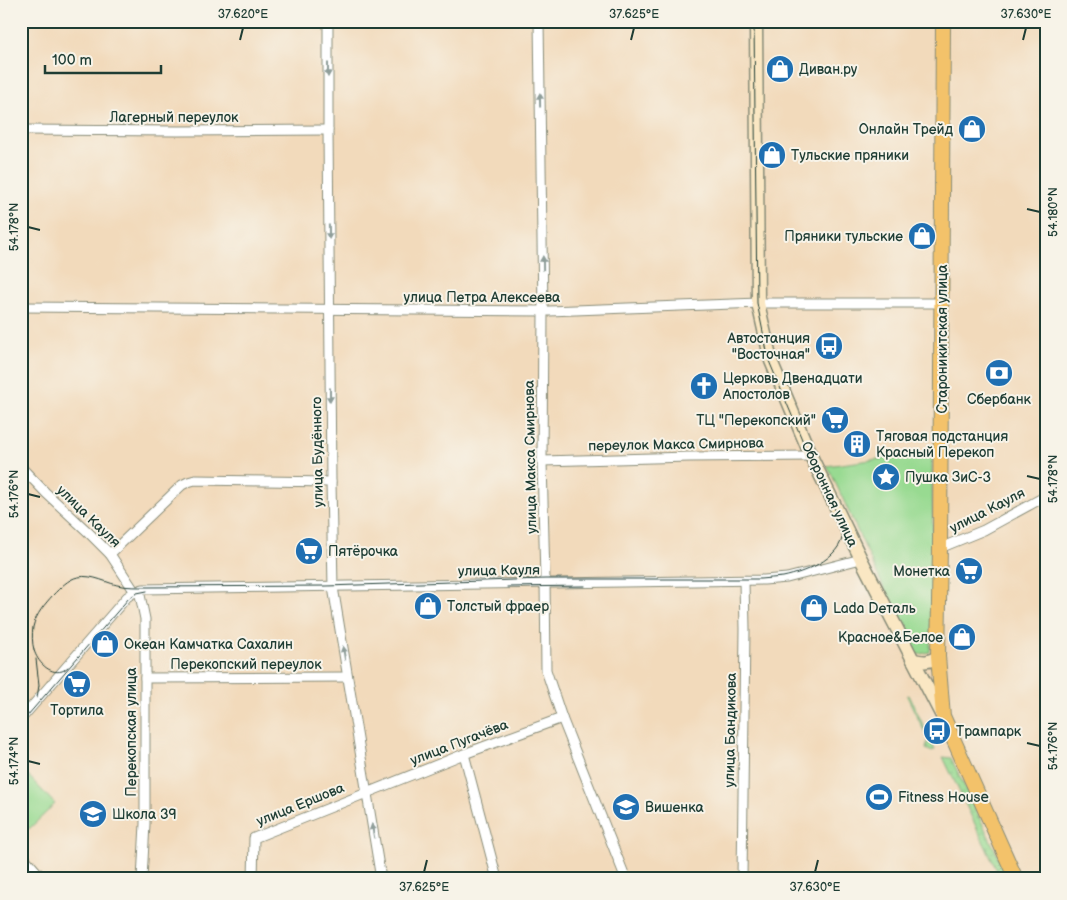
<svg xmlns="http://www.w3.org/2000/svg" width="1067" height="900" viewBox="0 0 1067 900" font-family="'Balsamiq Sans',sans-serif">
<style>
.grass{fill:url(#grass-dots);stroke:#5c8c62}
.park{fill:#98da91;stroke:#5c8c62}
.lines{fill:none;stroke-linecap:round;stroke-linejoin:round}
.minor-casing{stroke:#888c78;stroke-width:11}
.secondary-casing{stroke:#888c78;stroke-width:15}
.primary-casing{stroke:#888c78;stroke-width:16}
.minor{stroke:#fff;stroke-width:9}
.secondary{stroke:#fae7c3;stroke-width:12}
.primary{stroke:#f3c26a;stroke-width:14}
.tram{stroke:#1f3d34;stroke-width:1}
.oneway{fill:#8f9e9a}
.ticks{fill:none;stroke:#1f3d34;stroke-width:2}
.labels{text-anchor:middle;stroke-width:4;stroke-linejoin:round;paint-order:stroke}
.poi-label{font-size:14px;fill:#1f3d34;stroke:#f7f3e8;text-anchor:start}
.street-label{font-size:14px;fill:#1f3d34;stroke:#f7f3e8}
.neatline{fill:none;stroke:#1f3d34;stroke-width:2}
.ticks-label{font-size:12px;text-anchor:middle;fill:#1f3d34}
</style>
<defs>
<pattern id="grass-dots" width="8" height="8" patternUnits="userSpaceOnUse" patternTransform="scale(1.25)"><rect width="8" height="8" fill="#98da91"/><path d="M2 2h.1M6 6h.1" fill="none" stroke="#83bc7e" stroke-width="1.8" stroke-linecap="round"/></pattern>
</defs>
<rect width="100%" height="100%" fill="#f7f3e8"/>
<filter id="ink" filterUnits="userSpaceOnUse"><feTurbulence type="fractalNoise" baseFrequency=".02" numOctaves="2"/><feDisplacementMap in="SourceGraphic" scale="10" xChannelSelector="R" yChannelSelector="G"/><feConvolveMatrix kernelMatrix="1 2 1 2 8 2 1 2 1" color-interpolation-filters="sRGB"/></filter>
<filter id="wash" filterUnits="userSpaceOnUse"><feTurbulence type="fractalNoise" baseFrequency=".0096" numOctaves="4" result="noise"/><feDisplacementMap in="SourceGraphic" scale="20" xChannelSelector="R" yChannelSelector="G"/><feGaussianBlur stdDeviation="1.12" result="paint"/><feColorMatrix in="noise" values="0 0 0 0 0 0 0 0 0 0 0 0 0 0 0 0 0 1.4 0 .05"/><feComposite in="paint" operator="in"/></filter>
<g filter="url(#wash)">
<rect width="100%" height="100%" fill="#f2dabb"/>
<!-- grass -->
<g class="grass">
<polygon points="909,695 935,750 930,751 926,749 928,739 907,696"/>
<polygon points="943,757 951,758 1009,879 1001,879"/>
</g>
<!-- park -->
<g class="park">
<polygon points="932,452 933,571 930,652 916,655 880,580 831,473 826,466"/>
<polygon points="21,768 55,804 29,829 21,821"/>
</g>
</g>
<g filter="url(#ink)">
<g class="lines">
<defs>
<g id="minor">
<polyline points="328,21 328,130 331,482 333,587 381,879"/>
<polyline points="539,21 543,311 542,461 545,579 546,670 562,718 626,879"/>
<polyline points="21,130 178,131 328,130"/>
<polyline points="21,307 549,311 759,303 942,303"/>
<polyline points="542,461 689,457 811,456"/>
<polyline points="21,467 46,493 88,532 110,554 133,589 140,595 145,619 145,824 142,879"/>
<polyline points="940,548 984,530 1046,496"/>
<polyline points="110,554 182,485 188,482 195,480 331,482"/>
<polyline points="145,678 347,677"/>
<polyline points="21,719 127,597 136,591 143,589 764,580 787,578 861,559"/>
<polyline points="464,754 497,879"/>
<polyline points="21,854 43,879"/>
<polyline points="253,879 254,838 464,754 562,718"/>
<polyline points="742,879 745,629 744,581"/>
</g>
<g id="secondary">
<polyline points="756,21 758,303 771,361 811,456 861,559 942,716"/>
<path d="M913,660C923,662 930,663 938,656"/>
</g>
<polyline id="primary" points="943,21 940,548 938,656 943,716 1016,879"/>
</defs>
<!-- minor casing -->
<use href="#minor" class="minor-casing"/>
<!-- secondary casing -->
<use href="#secondary" class="secondary-casing"/>
<!-- primary casing -->
<use href="#primary" class="primary-casing"/>
<!-- minor -->
<use href="#minor" class="minor"/>
<!-- secondary -->
<use href="#secondary" class="secondary"/>
<!-- primary -->
<use href="#primary" class="primary"/>
<!-- tram -->
<g class="tram">
<polyline points="507,587 585,586"/>
<polyline points="36,659 39,685 37,698"/>
<path d="M68,667C67,668 63,671 62,671C49,675 37,661 34,650C32,643 32,634 33,627C36,614 45,604 53,595C60,588 68,579 78,577C93,574 108,584 122,586C130,587 138,587 145,587L326,586L545,579H760C768,578 775,578 783,577C807,572 847,556 843,526L809,456L769,361L757,303L754,21"/>
<polyline points="21,723 129,598 137,593 147,591"/>
</g>
</g>
<!-- one-way arrows -->
<defs><path id="oneway-solid" d="M-6-.8H1V-3.2L6.5 0L1 3.2V.8H-6Z" transform="scale(1.25)"/></defs>
<g class="oneway">
<use href="#oneway-solid" transform="translate(328 70) rotate(90)"/>
<use href="#oneway-solid" transform="translate(540 100) rotate(-91)"/>
<use href="#oneway-solid" transform="translate(329 232) rotate(89)"/>
<use href="#oneway-solid" transform="translate(543 263) rotate(-91)"/>
<use href="#oneway-solid" transform="translate(330 395) rotate(90)"/>
<use href="#oneway-solid" transform="translate(344 653) rotate(-99)"/>
<use href="#oneway-solid" transform="translate(373 831) rotate(-100)"/>
</g>
</g>
<!-- ticks -->
<path class="ticks" d="M240,40L243,28M631,40L634,28M1023,40L1026,28M1027,209L1040,212M28,227L40,230M1027,476L1040,479M28,494L40,497M1027,743L1040,746M28,761L40,764M424,872L427,860M815,872L818,860"/>
<!-- icons -->
<defs>
<symbol id="shop-disc" viewBox="-11 -11 22 22"><circle r="9.5" fill="#1f6fb2" stroke="#f7f3e8"/><path d="M-5-2.5h2.3a2.7 3.5 0 0 1 5.4 0H5L5.5 6h-11ZM-1.5-2.5h3a1.5 2.3 0 0 0-3 0Z" fill="#fff"/></symbol>
<symbol id="bus-disc" viewBox="-11 -11 22 22"><circle r="9.5" fill="#1f6fb2" stroke="#f7f3e8"/><path d="M-5-6H5V4H4V6H2V4H-2V6H-4V4H-5ZM-3.5-4V0h7V-4ZM-3.5 1.2v1.5H-2V1.2ZM2 1.2v1.5H3.5V1.2Z" fill="#fff"/></symbol>
<symbol id="bank-disc" viewBox="-11 -11 22 22"><circle r="9.5" fill="#1f6fb2" stroke="#f7f3e8"/><path d="M-6-4H6V4H-6ZM0-2.3a2.3 2.3 0 1 0 0 4.6a2.3 2.3 0 1 0 0-4.6Z" fill="#fff"/></symbol>
<symbol id="church-disc" viewBox="-11 -11 22 22"><circle r="9.5" fill="#1f6fb2" stroke="#f7f3e8"/><path d="M-1.2-6h2.4v3.5h3.3v2.4h-3.3V6h-2.4V-.1h-3.3v-2.4h3.3Z" fill="#fff"/></symbol>
<symbol id="supermarket-disc" viewBox="-11 -11 22 22"><circle r="9.5" fill="#1f6fb2" stroke="#f7f3e8"/><path d="M-6-5.5h2.5l.6 2H6L4.5 2H-2.5L-4.4-4H-6ZM-1.5 3.2a1.3 1.3 0 1 0 .1 0ZM3 3.2a1.3 1.3 0 1 0 .1 0Z" fill="#fff"/></symbol>
<symbol id="building-disc" viewBox="-11 -11 22 22"><circle r="9.5" fill="#1f6fb2" stroke="#f7f3e8"/><path d="M-4-6H4V6H1V3H-1V6H-4ZM-2.5-4.3h1.7v1.8h-1.7ZM.8-4.3h1.7v1.8H.8ZM-2.5-1h1.7V.8h-1.7ZM.8-1h1.7V.8H.8Z" fill="#fff"/></symbol>
<symbol id="sight-disc" viewBox="-11 -11 22 22"><circle r="9.5" fill="#1f6fb2" stroke="#f7f3e8"/><path d="M0-6L1.8-2.2L6-1.7L2.9 1.2L3.7 5.4L0 3.3L-3.7 5.4L-2.9 1.2L-6-1.7L-1.8-2.2Z" fill="#fff"/></symbol>
<symbol id="stadium-disc" viewBox="-11 -11 22 22"><circle r="9.5" fill="#1f6fb2" stroke="#f7f3e8"/><path d="M0-5a6.5 5 0 1 0 0 10a6.5 5 0 1 0 0-10ZM-3.5-1.8h7v3.6h-7Z" fill="#fff"/></symbol>
<symbol id="school-disc" viewBox="-11 -11 22 22"><circle r="9.5" fill="#1f6fb2" stroke="#f7f3e8"/><path d="M0-5L7-2L0 1L-7-2ZM-4 1L0 2.5L4 1V4Q0 6-4 4Z" fill="#fff"/></symbol>
</defs>
<g fill-rule="evenodd">
<use href="#shop-disc" x="764" y="53" width="32" height="32"/>
<use href="#shop-disc" x="956" y="113" width="32" height="32"/>
<use href="#shop-disc" x="756" y="139" width="32" height="32"/>
<use href="#shop-disc" x="906" y="220" width="32" height="32"/>
<use href="#bus-disc" x="813" y="330" width="32" height="32"/>
<use href="#bank-disc" x="983" y="357" width="32" height="32"/>
<use href="#church-disc" x="688" y="370" width="32" height="32"/>
<use href="#supermarket-disc" x="819" y="404" width="32" height="32"/>
<use href="#building-disc" x="841" y="428" width="32" height="32"/>
<use href="#sight-disc" x="870" y="461" width="32" height="32"/>
<use href="#supermarket-disc" x="293" y="535" width="32" height="32"/>
<use href="#supermarket-disc" x="953" y="555" width="32" height="32"/>
<use href="#shop-disc" x="412" y="590" width="32" height="32"/>
<use href="#shop-disc" x="798" y="592" width="32" height="32"/>
<use href="#shop-disc" x="946" y="621" width="32" height="32"/>
<use href="#shop-disc" x="89" y="628" width="32" height="32"/>
<use href="#supermarket-disc" x="61" y="668" width="32" height="32"/>
<use href="#bus-disc" x="921" y="715" width="32" height="32"/>
<use href="#stadium-disc" x="863" y="781" width="32" height="32"/>
<use href="#school-disc" x="610" y="791" width="32" height="32"/>
<use href="#school-disc" x="77" y="798" width="32" height="32"/>
</g>
<g class="labels">
<!-- poi labels -->
<g class="poi-label">
<text x="799" y="74">Диван.ру</text>
<text x="953" y="134" text-anchor="end">Онлайн Трейд</text>
<text x="791" y="160">Тульские пряники</text>
<text x="903" y="241" text-anchor="end">Пряники тульские</text>
<text x="810" y="343" text-anchor="end">Автостанция<tspan x="810" dy="16">"Восточная"</tspan></text>
<text x="723" y="383">Церковь Двенадцати<tspan x="723" dy="16">Апостолов</tspan></text>
<text x="999" y="404" text-anchor="middle">Сбербанк</text>
<text x="816" y="425" text-anchor="end">ТЦ "Перекопский"</text>
<text x="876" y="441">Тяговая подстанция<tspan x="876" dy="16">Красный Перекоп</tspan></text>
<text x="905" y="482">Пушка ЗиС-3</text>
<text x="328" y="556">Пятёрочка</text>
<text x="950" y="576" text-anchor="end">Монетка</text>
<text x="447" y="611">Толстый фраер</text>
<text x="833" y="613">Lada Dеталь</text>
<text x="943" y="642" text-anchor="end">Красное&amp;Белое</text>
<text x="124" y="649">Океан Камчатка Сахалин</text>
<text x="77" y="715" text-anchor="middle">Тортила</text>
<text x="956" y="736">Трампарк</text>
<text x="898" y="802">Fitness House</text>
<text x="645" y="812">Вишенка</text>
<text x="112" y="819">Школа 39</text>
</g>
<!-- street labels -->
<g class="street-label">
<text x="174" y="122">Лагерный переулок</text>
<text x="482" y="302">улица Петра Алексеева</text>
<text transform="translate(942 339) rotate(-90)" y="5">Староникитская улица</text>
<text transform="translate(676 444) rotate(-1)" y="5">переулок Макса Смирнова</text>
<text transform="translate(317 452) rotate(-91)" y="5">улица Будённого</text>
<text transform="translate(530 457) rotate(-91)" y="5">улица Макса Смирнова</text>
<text transform="translate(830 494) rotate(65)" y="5">Оборонная улица</text>
<text transform="translate(987 510) rotate(-27)" y="5">улица Кауля</text>
<text transform="translate(89 516) rotate(44)" y="5">улица Кауля</text>
<text transform="translate(499 570) rotate(-1)" y="5">улица Кауля</text>
<text x="246" y="669">Перекопский переулок</text>
<text transform="translate(730 730) rotate(-89)" y="5">улица Бандикова</text>
<text transform="translate(131 732) rotate(-90)" y="5">Перекопская улица</text>
<text transform="translate(459 742) rotate(-21)" y="5">улица Пугачёва</text>
<text transform="translate(300 804) rotate(-22)" y="5">улица Ершова</text>
</g>
</g>
<!-- margin -->
<rect width="1067" height="900" fill="none" stroke="#f7f3e8" stroke-width="55"/>
<!-- scale -->
<path d="M45 65v8h116v-8" fill="none" stroke="#1f3d34" stroke-width="2.5"/>
<text x="52" y="65" font-size="15" fill="#1f3d34" stroke="#f7f3e8" stroke-width="4" paint-order="stroke">100 m</text>
<rect x="28" y="28" width="1012" height="844" class="neatline"/>
<g class="ticks-label">
<text x="243" y="18">37.620°E</text>
<text x="634" y="18">37.625°E</text>
<text x="1026" y="18">37.630°E</text>
<text transform="translate(1053 212) rotate(-90)" y="4">54.180°N</text>
<text transform="translate(14 227) rotate(-90)" y="4">54.178°N</text>
<text transform="translate(1053 479) rotate(-90)" y="4">54.178°N</text>
<text transform="translate(14 494) rotate(-90)" y="4">54.176°N</text>
<text transform="translate(1053 746) rotate(-90)" y="4">54.176°N</text>
<text transform="translate(14 761) rotate(-90)" y="4">54.174°N</text>
<text x="424" y="891">37.625°E</text>
<text x="815" y="891">37.630°E</text>
</g>
</svg>
